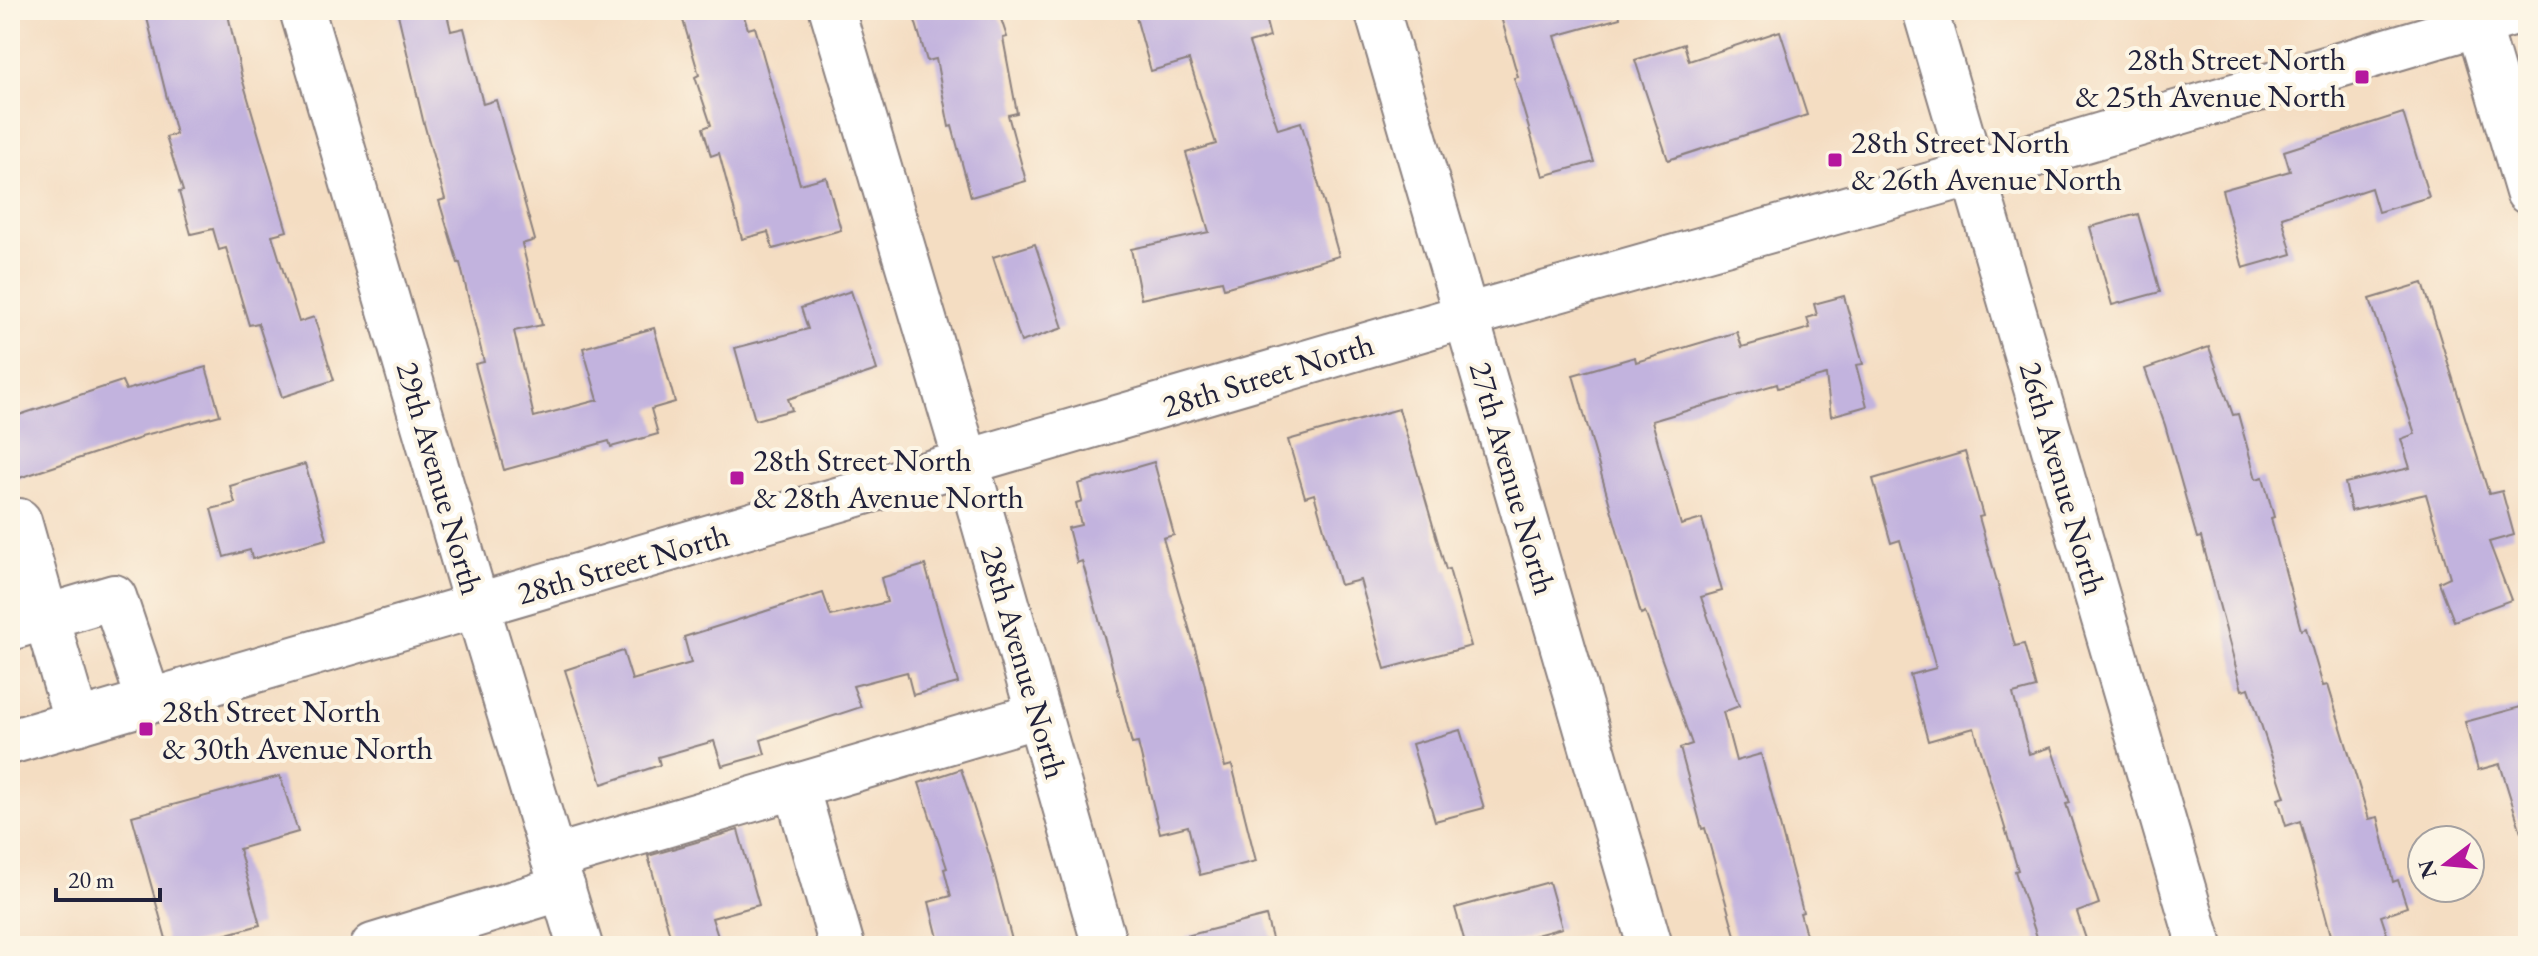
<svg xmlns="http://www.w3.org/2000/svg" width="2538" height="956" viewBox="0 0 2538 956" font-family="'EB Garamond',serif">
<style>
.building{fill:#c2b3de}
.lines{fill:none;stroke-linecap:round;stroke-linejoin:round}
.minor-casing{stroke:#8b807e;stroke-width:48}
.minor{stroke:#fff;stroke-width:44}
.poi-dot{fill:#b5179e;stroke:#fcf5e5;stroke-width:3}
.labels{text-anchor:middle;stroke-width:8;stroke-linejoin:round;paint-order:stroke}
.poi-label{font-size:32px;fill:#22223b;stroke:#fcf5e5;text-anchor:start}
.street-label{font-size:32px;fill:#22223b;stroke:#fcf5e5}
</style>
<rect width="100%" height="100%" fill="#fcf5e5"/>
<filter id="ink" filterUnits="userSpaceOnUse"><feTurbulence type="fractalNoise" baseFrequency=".0125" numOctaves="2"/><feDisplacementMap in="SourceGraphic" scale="16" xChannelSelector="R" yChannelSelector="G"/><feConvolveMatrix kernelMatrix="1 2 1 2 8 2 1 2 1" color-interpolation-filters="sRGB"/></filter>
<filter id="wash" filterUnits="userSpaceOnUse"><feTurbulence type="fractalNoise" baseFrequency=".006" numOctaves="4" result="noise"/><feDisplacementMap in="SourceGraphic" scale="32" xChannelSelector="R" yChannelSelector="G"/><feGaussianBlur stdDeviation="1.8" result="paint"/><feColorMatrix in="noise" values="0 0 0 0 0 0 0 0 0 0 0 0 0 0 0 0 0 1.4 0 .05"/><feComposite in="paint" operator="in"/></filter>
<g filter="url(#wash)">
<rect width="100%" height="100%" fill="#f4ddc2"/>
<g id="blocks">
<!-- building -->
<g class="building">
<polygon points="145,10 227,10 242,78 287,231 272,235 299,322 314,317 334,380 282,397 258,323 249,325 226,248 219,250 213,229 191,234 179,192 183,191 166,137 176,134"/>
<polygon points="397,10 446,10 451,31 464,28 483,104 496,100 535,240 522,244 542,325 514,331 534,417 598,400 583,348 654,328 675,402 651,409 658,434 611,447 609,441 504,470 475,364 484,362 460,263 458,263 439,201 445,199 423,120"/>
<polygon points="680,10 742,10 748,29 755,27 800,184 826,177 841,230 773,249 768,232 742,239 719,153 711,156 703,128 711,125 695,77 699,75"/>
<polygon points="912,10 998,10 1007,37 1003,38 1017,113 1008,115 1026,181 971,197 952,126 949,127 936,59 927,61"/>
<polygon points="1134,10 1263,10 1270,37 1249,43 1278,129 1301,122 1339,256 1224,288 1222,281 1141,299 1131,249 1209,232 1186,153 1216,144 1189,60 1151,71"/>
<polygon points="1527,10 1619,10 1620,18 1555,36 1594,162 1543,176 1514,78 1518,77 1501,17"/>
<polygon points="1780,31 1807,115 1668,160 1635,60 1684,44 1689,61"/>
<polygon points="2403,113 2429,197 2378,212 2371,188 2282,217 2292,254 2243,268 2222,190 2290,171 2284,151"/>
<polygon points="2138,214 2160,292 2112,305 2090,227"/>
<polygon points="1035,244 1063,328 1021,342 993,257"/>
<polygon points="2423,283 2489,494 2502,491 2514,535 2489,542 2511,600 2454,621 2439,582 2450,577 2426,494 2351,511 2345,483 2410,468 2401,439 2415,434 2370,299"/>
<polygon points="851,291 877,370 788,399 792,410 755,420 735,348 808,329 801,308"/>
<polygon points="1844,296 1863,364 1856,365 1867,406 1831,416 1826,375 1778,388 1777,384 1652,421 1681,525 1702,519 1722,591 1701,597 1739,706 1723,712 1736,761 1761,754 1803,912 1800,913 1809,946 1738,946 1705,828 1702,829 1680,748 1692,744 1645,612 1641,614 1573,375 1635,357 1636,362 1737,332 1742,347 1810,328 1807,318 1817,315 1814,304"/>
<polygon points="2209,347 2233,415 2238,414 2256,479 2263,477 2274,517 2271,518 2301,630 2306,628 2323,686 2328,685 2369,819 2378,817 2393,882 2398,880 2407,907 2381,916 2391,946 2334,946 2300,821 2286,826 2278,799 2285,797 2249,688 2242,690 2201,537 2197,538 2165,425 2145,369"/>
<polygon points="206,367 220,415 141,436 141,438 10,481 10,418 122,381 126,390"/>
<polygon points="1399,409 1446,570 1449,569 1471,646 1385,669 1360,580 1340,585 1314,494 1305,497 1288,440"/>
<polygon points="1965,452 1983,516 1979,517 2015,646 2024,644 2036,688 2013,694 2029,754 2051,747 2070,803 2066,804 2099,904 2077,912 2086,939 2065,946 2040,946 2015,871 2018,870 1974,728 1928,741 1910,675 1936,668 1900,540 1891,543 1873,479"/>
<polygon points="1154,462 1174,535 1163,538 1199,662 1225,767 1232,765 1256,861 1200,875 1188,826 1160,833 1138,743 1132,744 1109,654 1082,561 1077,563 1068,528 1081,525 1076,503 1082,501 1078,484"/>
<polygon points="305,464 327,539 252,559 250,550 224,557 211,509 235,503 230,486"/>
<polygon points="925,565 958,683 913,695 907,672 853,686 861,707 761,740 765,754 722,766 714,741 658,757 660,765 602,784 565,670 623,651 632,680 691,663 684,637 823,593 831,616 887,602 881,578"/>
<polygon points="2528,705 2528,831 2521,832 2500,764 2478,770 2465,722"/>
<polygon points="1460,730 1484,808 1435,821 1412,744"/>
<polygon points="961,769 990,857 1012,940 990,946 940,946 929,902 951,896 944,869 947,868 919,783"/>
<polygon points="280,776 298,832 239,849 260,925 184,946 168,946 132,816"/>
<polygon points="738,830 759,905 712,918 721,946 673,946 648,856"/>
<polygon points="1549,882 1562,928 1496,946 1466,946 1455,908"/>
<polygon points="1266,916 1274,946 1187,946 1186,936"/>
</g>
</g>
</g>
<g filter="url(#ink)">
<use href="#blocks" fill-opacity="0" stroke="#8b807e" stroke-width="2"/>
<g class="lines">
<defs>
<g id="minor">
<polyline points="302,10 477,606 580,946"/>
<polyline points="832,10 967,464 1105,946"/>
<polyline points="1377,10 1650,946"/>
<polyline points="1925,10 2200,946"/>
<polyline points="2474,10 2528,192"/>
<polyline points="10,523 19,521 46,617 10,628"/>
<polyline points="77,723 46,617 114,597 149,701"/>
<polyline points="10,742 1466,316 1973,173 2526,10"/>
<polyline points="796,786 842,946"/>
<polyline points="553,858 1039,715"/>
<polyline points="373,946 563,888"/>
</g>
</defs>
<!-- minor casing -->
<use href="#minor" class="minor-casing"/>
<!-- minor -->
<use href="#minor" class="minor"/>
</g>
</g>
<!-- markers -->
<g class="poi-dot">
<rect x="2354" y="69" width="16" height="16" rx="4"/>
<rect x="1827" y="152" width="16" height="16" rx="4"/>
<rect x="729" y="470" width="16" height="16" rx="4"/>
<rect x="138" y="721" width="16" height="16" rx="4"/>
</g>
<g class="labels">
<!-- poi labels -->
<g class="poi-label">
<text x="2346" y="70" text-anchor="end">28th Street North<tspan x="2346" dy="37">&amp; 25th Avenue North</tspan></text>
<text x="1851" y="153">28th Street North<tspan x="1851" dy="37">&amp; 26th Avenue North</tspan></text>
<text x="753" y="471">28th Street North<tspan x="753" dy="37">&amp; 28th Avenue North</tspan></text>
<text x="162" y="722">28th Street North<tspan x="162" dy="37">&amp; 30th Avenue North</tspan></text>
</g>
<!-- street labels -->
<g class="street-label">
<text transform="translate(1268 375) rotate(-17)" y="11">28th Street North</text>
<text transform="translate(440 478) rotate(74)" y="11">29th Avenue North</text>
<text transform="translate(1513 478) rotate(74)" y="11">27th Avenue North</text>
<text transform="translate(2063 478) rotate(74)" y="11">26th Avenue North</text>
<text transform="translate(623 564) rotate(-16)" y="11">28th Street North</text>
<text transform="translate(1024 662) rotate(74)" y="11">28th Avenue North</text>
</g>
</g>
<!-- margin -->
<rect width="2538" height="956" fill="none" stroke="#fcf5e5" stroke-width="40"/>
<!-- north arrow -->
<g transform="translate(2446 864) rotate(254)"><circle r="38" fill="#fcf5e5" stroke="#a5a1a1" stroke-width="2"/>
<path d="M0-6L14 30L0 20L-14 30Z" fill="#b5179e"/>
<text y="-12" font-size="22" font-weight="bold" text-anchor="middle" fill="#22223b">N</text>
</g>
<!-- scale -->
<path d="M56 888v12h104v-12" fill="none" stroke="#22223b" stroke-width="4"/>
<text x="68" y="888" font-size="24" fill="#22223b" stroke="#fcf5e5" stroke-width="6" paint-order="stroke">20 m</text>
</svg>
